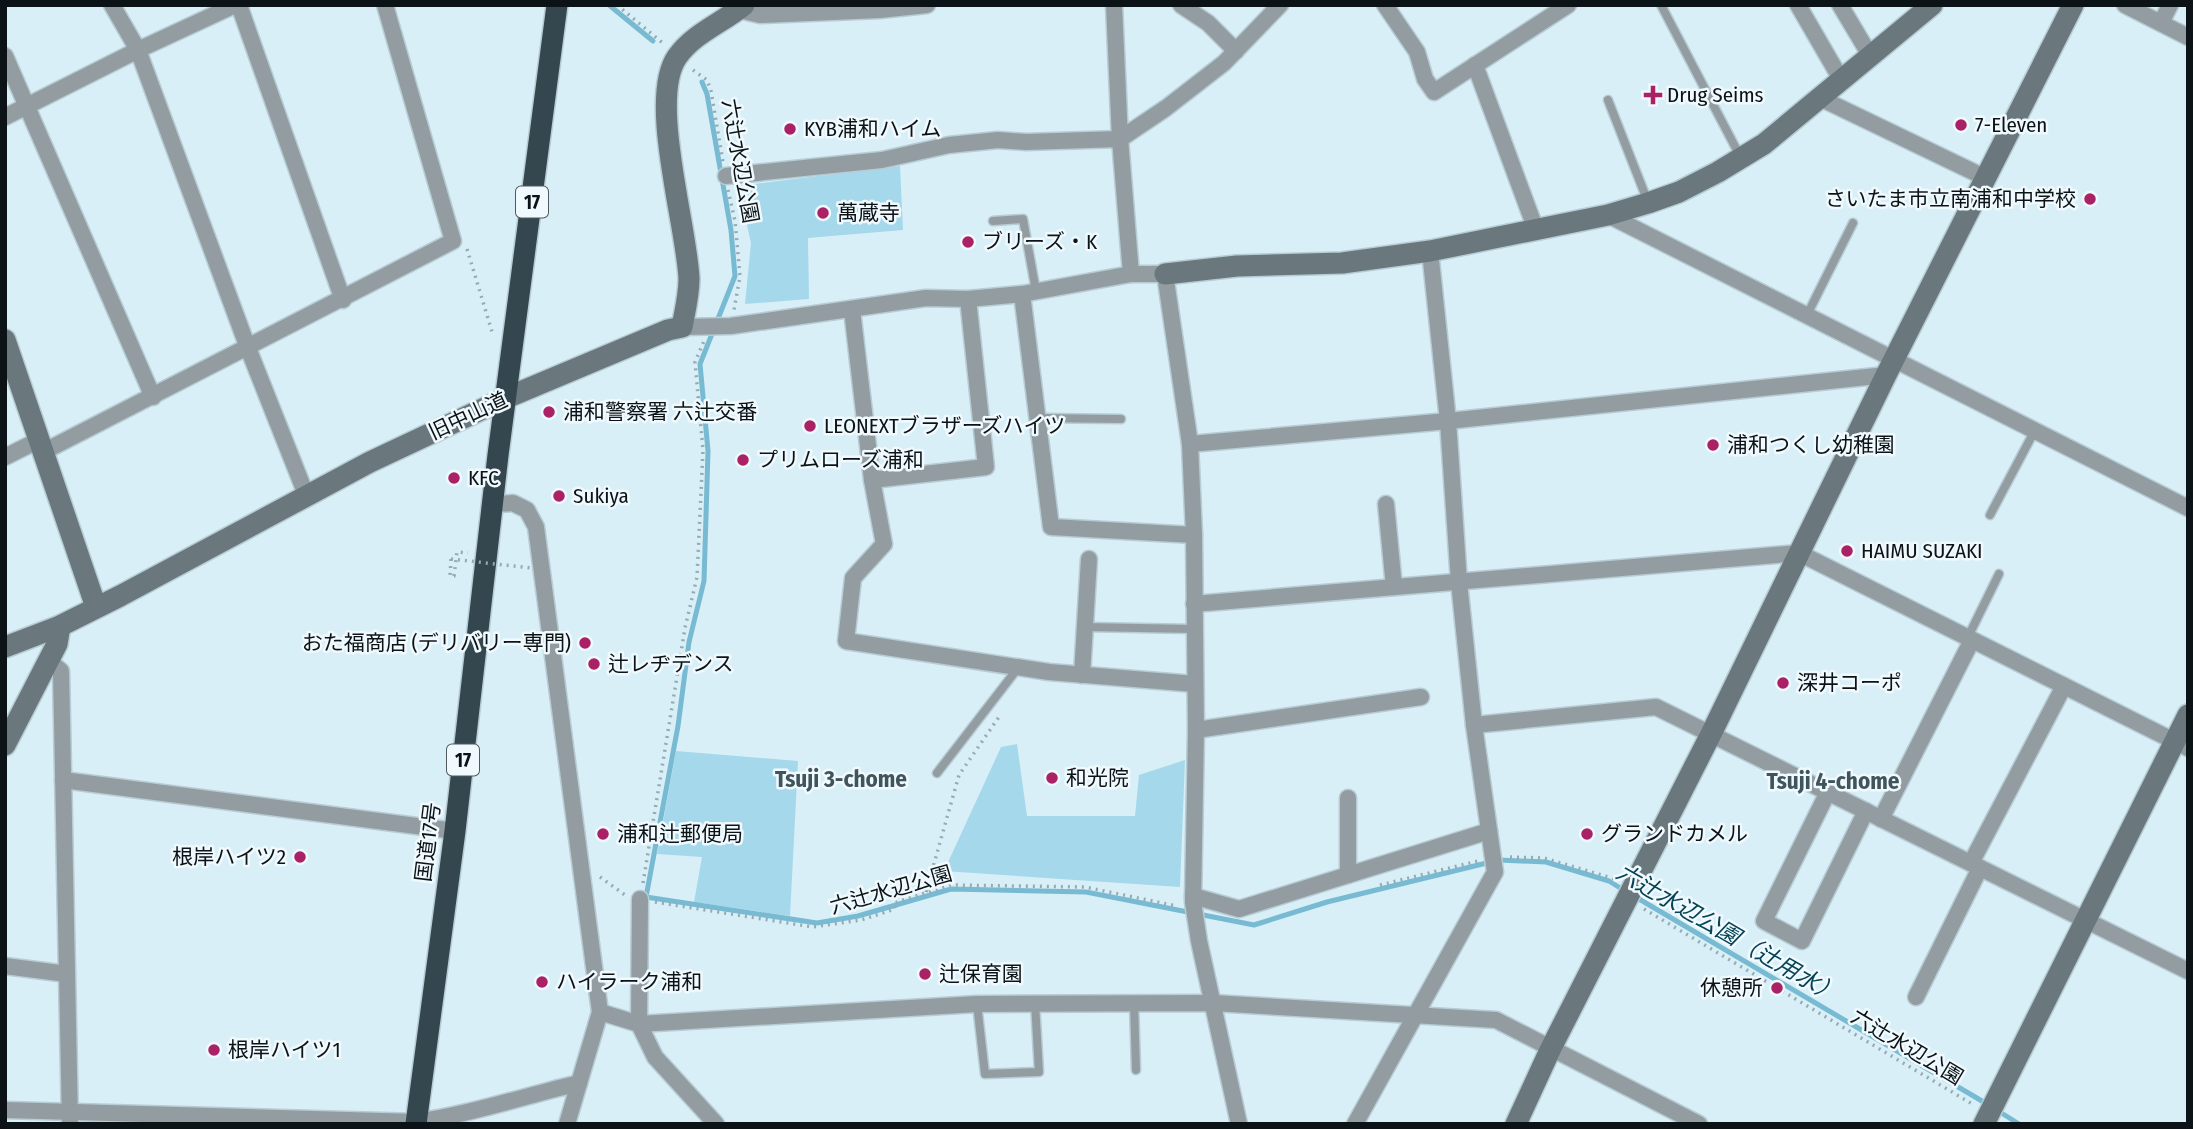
<svg xmlns="http://www.w3.org/2000/svg" width="2193" height="1129" viewBox="0 0 2193 1129" font-family="'Fira Sans Condensed','Noto Sans JP',sans-serif">
<style>
.green{fill:#a5d8eb}
.lines{fill:none;stroke-linecap:round;stroke-linejoin:round}
.stream{stroke:#77bad2;stroke-width:5}
.lane-casing{stroke:#b7ccd4;stroke-width:11}
.street-casing{stroke:#b7ccd4;stroke-width:19}
.secondary-casing{stroke:#b7ccd4;stroke-width:24}
.highway-casing{stroke:#b7ccd4;stroke-width:24}
.path{stroke:#97aab1;stroke-width:3.5;stroke-dasharray:2 5;stroke-linecap:butt}
.lane{stroke:#939da1;stroke-width:8}
.street{stroke:#939da1;stroke-width:16}
.secondary{stroke:#6a787d;stroke-width:21}
.highway{stroke:#34474e;stroke-width:21}
.path-bridge{stroke:#97aab1;stroke-width:3.5;stroke-dasharray:2 5;stroke-linecap:butt}
.poi-dot{fill:#aa2165;stroke:#f0f9fd;stroke-width:2.5}
.labels{text-anchor:middle;stroke-width:5;stroke-linejoin:round;paint-order:stroke}
.shield{fill:#f0f9fd;stroke:#50585b;stroke-width:2}
.shield-label{font-size:19px;font-weight:bold;fill:#0b1316}
.poi-label{font-size:21px;fill:#0b1316;stroke:#f0f9fd;text-anchor:start}
.street-label{font-size:21px;fill:#0b1316;stroke:#f0f9fd}
.neighbourhood-label{font-size:23px;font-weight:bold;fill:#40545b;stroke:#f0f9fd}
.water-label{font-size:23px;font-style:italic;fill:#064455;stroke:#f0f9fd}
</style>
<rect width="100%" height="100%" fill="#d8eff8"/>
<!-- green -->
<g class="green">
<polygon points="900,166 903,230 808,238 809,299 745,304 751,243 738,186"/>
<polygon points="1017,744 1027,816 1135,816 1139,775 1185,760 1180,887 944,871 1001,747"/>
<polygon points="676,751 798,761 790,916 694,902 702,857 657,854"/>
</g>
<g class="lines">
<!-- stream -->
<g class="stream">
<polyline points="609,5 653,41"/>
<polyline points="702,82 707,94 731,230 735,276 700,364 708,451 704,581 689,642 678,726 646,897 817,923 858,916 951,889 1086,892 1254,925 1327,902 1499,860 1546,862 1609,881 1625,891"/>
<polyline points="1634,896 1987,1104"/>
<polyline points="1995,1109 2019,1124"/>
</g>
<defs>
<g id="lane">
<polyline points="1661,5 1741,158"/>
<polyline points="1608,100 1648,202"/>
<polyline points="993,221 1023,219 1036,291"/>
<polyline points="1807,315 1853,223"/>
<polyline points="1038,418 1121,419"/>
<polyline points="1990,515 2035,430"/>
<polyline points="1085,627 1194,629"/>
<polyline points="1968,637 1999,574"/>
<polyline points="937,773 1018,668"/>
<polyline points="1134,1003 1136,1070"/>
<polyline points="977,1004 985,1074 1039,1072 1035,1003"/>
</g>
<g id="street">
<polyline points="112,5 138,50 248,348 307,497"/>
<polyline points="239,5 343,300"/>
<polyline points="1114,5 1120,139 1131,274"/>
<polyline points="1181,5 1208,23 1236,51"/>
<polyline points="1385,5 1417,52 1425,79 1434,92 1568,5"/>
<polyline points="1798,5 1842,81"/>
<polyline points="1840,5 1871,57"/>
<polyline points="2125,5 2188,37"/>
<polyline points="739,10 760,15 880,10 927,5"/>
<polyline points="2161,23 2170,5"/>
<polyline points="5,56 153,397"/>
<polyline points="1475,65 1536,230"/>
<polyline points="1822,99 1986,178"/>
<polyline points="5,117 138,50 235,5"/>
<polyline points="726,176 882,160 949,145 998,140 1026,142 1120,139 1166,108 1224,63 1280,5"/>
<polyline points="1608,215 2188,508"/>
<polyline points="1022,294 1051,527 1194,535"/>
<polyline points="852,310 872,480 884,544 853,578 846,641 1049,672 1195,684"/>
<polyline points="682,327 731,326 926,298 968,299 1022,294 1131,274 1165,274 1190,444 1194,535 1196,730 1193,902 1199,941 1239,1124"/>
<polyline points="1190,444 1448,421 1886,375"/>
<polyline points="43,452 453,241 385,5"/>
<polyline points="5,457 39,440"/>
<polyline points="872,480 986,467 968,299"/>
<polyline points="492,504 513,503 527,510 536,527 600,1012 567,1124"/>
<polyline points="1386,504 1394,587"/>
<polyline points="1194,604 1799,553 2188,748"/>
<polyline points="49,661 61,671 70,1124"/>
<polyline points="1082,675 1089,559"/>
<polyline points="1474,725 1656,707 2188,971"/>
<polyline points="1196,730 1421,697"/>
<polyline points="63,780 455,831"/>
<polyline points="1828,792 1764,921 1802,941 1866,811"/>
<polyline points="1881,819 1972,640"/>
<polyline points="1971,863 2064,686"/>
<polyline points="1348,875 1348,798"/>
<polyline points="1193,896 1239,909 1489,831"/>
<polyline points="640,899 639,1024 655,1057 716,1124"/>
<polyline points="5,966 67,974"/>
<polyline points="1916,997 1980,868"/>
<polyline points="600,1012 639,1024 977,1004 1213,1003 1496,1020 1699,1124"/>
<path d="M5,1110L416,1122C471,1114 525,1096 579,1083"/>
<polyline points="1355,1124 1495,872 1474,725 1459,582 1448,421 1430,251"/>
</g>
<g id="secondary">
<polyline points="1165,274 1237,266 1342,263 1430,251 1608,215 1648,203 1679,192 1718,172 1764,144 1932,5"/>
<polyline points="5,340 96,607"/>
<path d="M5,647L60,626L120,596L370,462L506,398L668,330L682,327C685,311 689,295 689,279C687,226 648,99 677,57C694,33 722,23 744,5"/>
<polyline points="5,745 57,644 60,626"/>
<polyline points="1516,1124 1551,1048 1711,734 1886,375 2073,5"/>
<polyline points="1984,1124 2188,715"/>
</g>
<polyline id="highway" points="416,1124 455,831 498,455 557,5"/>
</defs>
<!-- lane casing -->
<use href="#lane" class="lane-casing"/>
<!-- street casing -->
<use href="#street" class="street-casing"/>
<!-- secondary casing -->
<use href="#secondary" class="secondary-casing"/>
<!-- highway casing -->
<use href="#highway" class="highway-casing"/>
<!-- path -->
<g class="path">
<polyline points="617,5 664,44"/>
<polyline points="693,70 707,80 711,91 723,162"/>
<polyline points="728,190 735,221 740,276 734,310"/>
<polyline points="467,249 493,335"/>
<polyline points="451,559 450,576 454,576 457,552 468,553"/>
<polyline points="1510,857 1544,858 1615,879"/>
<polyline points="600,877 625,895"/>
<polyline points="643,883 685,628 697,577 703,450 695,362 704,341"/>
<polyline points="1380,885 1478,861"/>
<polyline points="926,892 959,775 1001,714"/>
<polyline points="655,902 813,927 861,920 895,909 894,903 950,885 1085,887 1177,906"/>
<polyline points="1644,909 1974,1105"/>
</g>
<!-- lane -->
<use href="#lane" class="lane"/>
<!-- street -->
<use href="#street" class="street"/>
<!-- secondary -->
<use href="#secondary" class="secondary"/>
<!-- highway -->
<use href="#highway" class="highway"/>
<!-- path-bridge -->
<polyline class="path-bridge" points="451,559 531,568"/>
</g>
<!-- markers -->
<g class="poi-dot">
<path d="M1649.5 84.5h7v7h7v7h-7v7h-7v-7h-7v-7h7z"/>
<circle cx="1961" cy="125" r="7"/>
<circle cx="790" cy="129" r="7"/>
<circle cx="2090" cy="199" r="7"/>
<circle cx="823" cy="213" r="7"/>
<circle cx="968" cy="242" r="7"/>
<circle cx="549" cy="412" r="7"/>
<circle cx="810" cy="426" r="7"/>
<circle cx="1713" cy="445" r="7"/>
<circle cx="743" cy="460" r="7"/>
<circle cx="454" cy="478" r="7"/>
<circle cx="559" cy="496" r="7"/>
<circle cx="1847" cy="551" r="7"/>
<circle cx="585" cy="643" r="7"/>
<circle cx="594" cy="664" r="7"/>
<circle cx="1783" cy="683" r="7"/>
<circle cx="1052" cy="778" r="7"/>
<circle cx="603" cy="834" r="7"/>
<circle cx="1587" cy="834" r="7"/>
<circle cx="300" cy="857" r="7"/>
<circle cx="925" cy="974" r="7"/>
<circle cx="542" cy="982" r="7"/>
<circle cx="1777" cy="988" r="7"/>
<circle cx="214" cy="1050" r="7"/>
</g>
<g class="labels">
<!-- shield labels -->
<g class="shield">
<rect x="516" y="186.5" width="32" height="31" rx="5"/>
<rect x="447" y="744.5" width="32" height="31" rx="5"/>
</g>
<g class="shield-label">
<text x="532" y="209">17</text>
<text x="463" y="767">17</text>
</g>
<!-- poi labels -->
<g class="poi-label">
<text x="1667" y="102">Drug Seims</text>
<text x="1975" y="132">7-Eleven</text>
<text x="804" y="136">KYB浦和ハイム</text>
<text x="2076" y="206" text-anchor="end">さいたま市立南浦和中学校</text>
<text x="837" y="220">萬蔵寺</text>
<text x="982" y="249">ブリーズ・K</text>
<text x="563" y="419">浦和警察署 六辻交番</text>
<text x="824" y="433">LEONEXTブラザーズハイツ</text>
<text x="1727" y="452">浦和つくし幼稚園</text>
<text x="757" y="467">プリムローズ浦和</text>
<text x="468" y="485">KFC</text>
<text x="573" y="503">Sukiya</text>
<text x="1861" y="558">HAIMU SUZAKI</text>
<text x="571" y="650" text-anchor="end">おた福商店 (デリバリー専門)</text>
<text x="608" y="671">辻レヂデンス</text>
<text x="1797" y="690">深井コーポ</text>
<text x="1066" y="785">和光院</text>
<text x="617" y="841">浦和辻郵便局</text>
<text x="1601" y="841">グランドカメル</text>
<text x="286" y="864" text-anchor="end">根岸ハイツ2</text>
<text x="939" y="981">辻保育園</text>
<text x="556" y="989">ハイラーク浦和</text>
<text x="1763" y="995" text-anchor="end">休憩所</text>
<text x="228" y="1057">根岸ハイツ1</text>
</g>
<!-- street labels -->
<g class="street-label">
<text transform="translate(740 161) rotate(80)" y="7">六辻水辺公園</text>
<text transform="translate(468 416) rotate(-25)" y="7">旧中山道</text>
<text transform="translate(428 842) rotate(-83)" y="7">国道17号</text>
<text transform="translate(891 890) rotate(-16)" y="7">六辻水辺公園</text>
<text transform="translate(1907 1047) rotate(31)" y="7">六辻水辺公園</text>
</g>
<!-- neighbourhood labels -->
<g class="neighbourhood-label">
<text x="841" y="787">Tsuji 3-chome</text>
<text x="1833" y="789">Tsuji 4-chome</text>
</g>
<!-- water labels -->
<g class="water-label">
<text transform="translate(1728 933) rotate(30)" y="8">六辻水辺公園（辻用水）</text>
</g>
</g>
<!-- border -->
<rect width="2193" height="1129" fill="none" stroke="#0b1316" stroke-width="14"/>
</svg>
